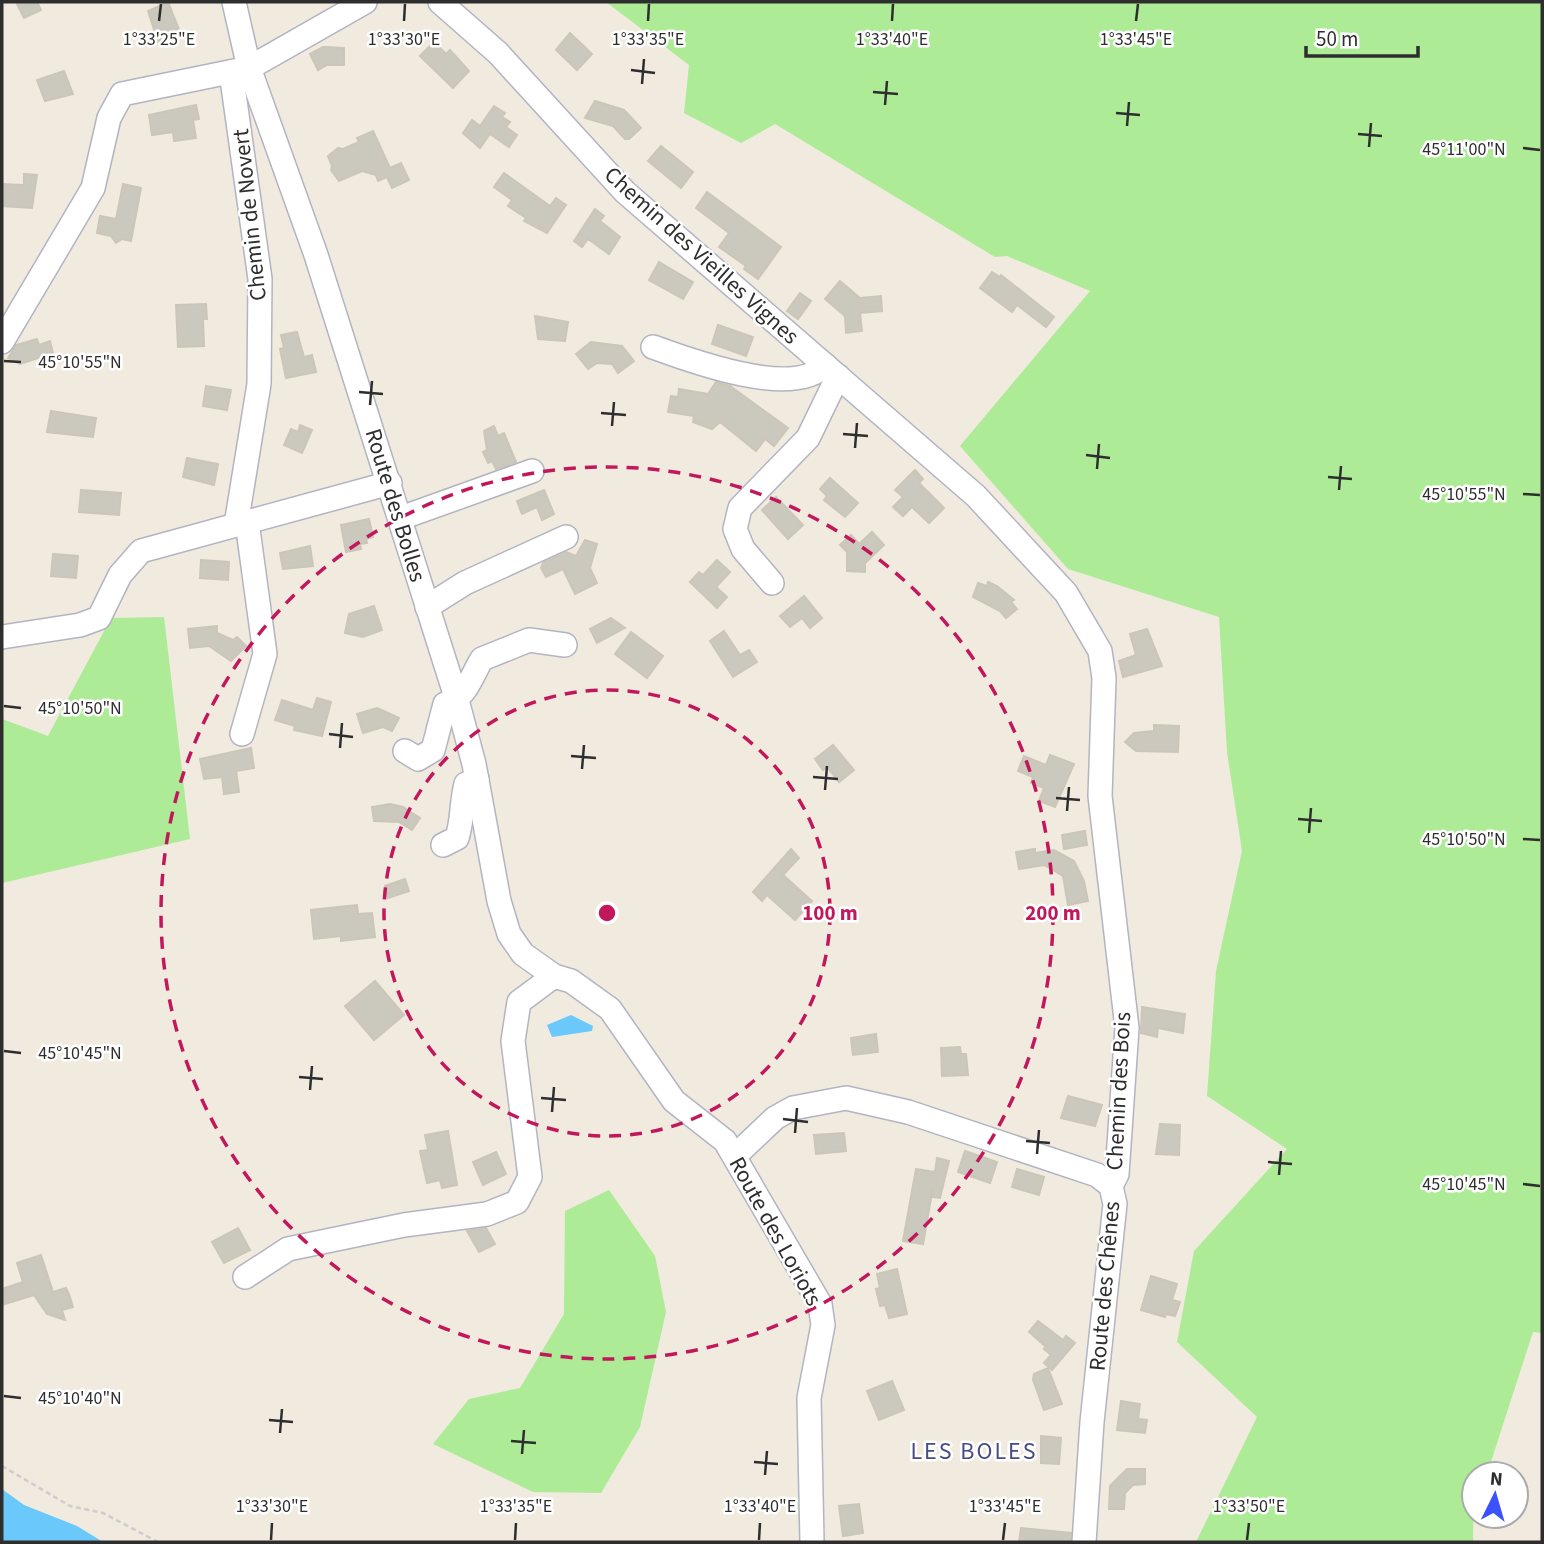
<svg xmlns="http://www.w3.org/2000/svg" width="1544" height="1544" viewBox="0 0 1544 1544" font-family="'Source Sans 3',sans-serif">
<style>
.green{fill:#adeb97}
.water{fill:#6ac9fa}
.building{fill:#cbc8bd;stroke:#ccc6b8;stroke-width:2}
.lines{fill:none;stroke-linecap:round;stroke-linejoin:round}
.minor-casing{stroke:#b3b4c2;stroke-width:26}
.path{stroke:#cdcdcd;stroke-width:2.5;stroke-dasharray:5 3.5;stroke-linecap:butt}
.minor{stroke:#fff;stroke-width:23}
.ticks{fill:none;stroke:#2e2e2e;stroke-width:2.5}
.ring{fill:none;stroke:#c2185b;stroke-width:3.5;stroke-dasharray:12 9}
.labels{text-anchor:middle;stroke-width:5;stroke-linejoin:round;paint-order:stroke}
.street-label{font-size:23px;fill:#2e2e2e;stroke:#fff}
.neighbourhood-label{font-size:24px;letter-spacing:2px;fill:#484e84;stroke:#fff}
.ticks-label{font-size:18px;text-anchor:middle;fill:#2e2e2e;stroke:#fff;stroke-width:5;stroke-linejoin:round;paint-order:stroke}
.centre{fill:#c2185b;stroke:#fff;stroke-width:3.5}
.ring-label{font-size:21px;text-anchor:middle;font-weight:bold;fill:#c2185b;stroke:#fff;stroke-width:5;stroke-linejoin:round;paint-order:stroke}
</style>
<rect width="100%" height="100%" fill="#f0eadf"/>
<!-- green -->
<g class="green">
<polygon points="606,2 1542,2 1542,1333 1533,1332 1487,1474 1474,1474 1473,1542 1196,1542 1257,1417 1177,1342 1194,1251 1287,1149 1207,1096 1216,971 1242,851 1227,752 1219,617 1068,569 960,446 1090,291 1007,256 995,257 775,124 741,143 684,113 689,65"/>
<polygon points="164,617 190,839 2,883 2,719 48,736 111,618"/>
<polygon points="609,1190 655,1256 666,1312 640,1427 601,1493 533,1492 433,1444 469,1399 520,1388 564,1314 565,1211"/>
</g>
<!-- water -->
<g class="water">
<polygon points="571,1015 593,1026 592,1031 552,1037 547,1025"/>
<polygon points="2,1489 24,1505 77,1526 103,1542 2,1542"/>
</g>
<!-- building -->
<g class="building">
<polygon points="16,2 37,2 41,10 24,18"/>
<polygon points="168,2 180,32 158,42 148,11"/>
<polygon points="570,33 592,54 577,70 556,50"/>
<polygon points="434,42 446,54 450,50 469,71 453,88 420,56"/>
<polygon points="323,47 344,48 344,65 327,65 318,70 310,54"/>
<polygon points="64,71 73,94 45,101 37,80"/>
<polygon points="595,101 624,110 641,128 629,139 625,139 613,126 585,118"/>
<polygon points="196,105 199,119 193,120 196,138 174,141 173,132 152,135 149,115"/>
<polygon points="494,106 505,113 502,117 510,122 506,127 517,135 509,147 490,134 480,148 463,133 472,120 480,126"/>
<polygon points="373,131 390,168 401,163 409,180 392,188 387,177 378,181 376,175 362,171 339,181 331,170 332,166 328,156 338,148 343,149 359,142 357,138"/>
<polygon points="661,146 693,172 681,188 648,161"/>
<polygon points="504,173 550,206 556,198 566,205 547,233 524,221 526,218 508,206 512,200 494,187"/>
<polygon points="24,174 37,175 32,208 2,206 2,184 24,185"/>
<polygon points="123,184 141,188 131,241 122,239 116,243 111,236 97,233 100,216 116,219"/>
<polygon points="707,192 781,247 758,279 744,269 746,266 719,247 729,233 696,208"/>
<polygon points="595,209 604,216 600,221 620,237 609,254 588,239 582,247 574,241"/>
<polygon points="659,262 693,282 683,299 649,280"/>
<polygon points="992,272 1000,277 1001,275 1054,317 1046,327 1017,305 1012,312 980,288"/>
<polygon points="840,281 860,298 881,296 882,311 860,313 862,331 846,333 845,316 825,299"/>
<polygon points="800,293 811,301 798,319 787,311"/>
<polygon points="206,304 207,319 203,319 204,346 178,347 176,305"/>
<polygon points="535,316 568,322 565,341 538,339"/>
<polygon points="718,325 753,337 746,356 712,344"/>
<polygon points="297,332 304,357 312,355 316,372 286,378 280,349 284,348 281,335"/>
<polygon points="37,339 39,345 50,341 53,353 20,364 8,358 16,345"/>
<polygon points="591,342 622,346 634,361 618,373 612,364 597,363 588,369 576,354"/>
<polygon points="716,382 730,386 788,428 774,446 765,439 756,451 720,422 712,429 693,422 694,416 668,412 671,396 678,397 679,389 708,394"/>
<polygon points="206,386 231,390 227,410 203,406"/>
<polygon points="51,411 96,418 93,437 47,432"/>
<polygon points="300,425 312,430 302,453 284,445 291,429 298,432"/>
<polygon points="494,426 498,436 504,433 516,462 496,469 492,461 488,463 483,452 487,450 484,431"/>
<polygon points="187,458 218,464 214,485 183,477"/>
<polygon points="915,470 923,479 919,483 944,508 929,523 912,507 903,516 893,507 903,497 895,490"/>
<polygon points="830,478 858,503 845,517 824,500 827,496 820,489"/>
<polygon points="81,490 121,493 119,515 79,512"/>
<polygon points="544,490 554,514 542,520 537,507 522,514 517,501"/>
<polygon points="776,497 803,525 788,539 762,510"/>
<polygon points="369,519 373,537 366,539 367,543 360,544 361,549 346,552 341,525"/>
<polygon points="872,532 884,545 865,563 865,572 847,571 847,552 840,545 851,535 859,544"/>
<polygon points="585,540 597,544 590,568 597,583 575,594 563,569 546,577 541,568 543,563 566,552 576,556"/>
<polygon points="310,546 313,566 283,569 280,553"/>
<polygon points="53,554 78,556 76,578 51,576"/>
<polygon points="201,560 229,562 228,580 200,578"/>
<polygon points="717,560 730,572 716,587 727,597 717,608 690,582 699,572 703,575"/>
<polygon points="988,582 997,586 1014,600 1011,602 1017,609 1006,618 1000,611 973,597 978,583 987,586"/>
<polygon points="804,596 822,618 810,628 802,618 790,627 780,616"/>
<polygon points="374,606 382,630 363,637 345,633 349,614"/>
<polygon points="611,618 625,628 597,643 590,629"/>
<polygon points="217,626 217,633 233,640 237,637 246,646 231,661 209,646 190,648 188,629"/>
<polygon points="1147,629 1162,666 1123,677 1119,661 1136,655 1130,634"/>
<polygon points="724,631 740,655 749,650 757,662 733,677 710,641"/>
<polygon points="631,632 663,656 647,678 615,654"/>
<polygon points="317,698 331,702 322,736 294,730 295,726 275,720 282,700 313,710"/>
<polygon points="377,708 399,718 392,731 383,727 363,733 357,714"/>
<polygon points="1154,725 1179,726 1178,752 1136,751 1125,742 1134,733 1154,731"/>
<polygon points="833,745 854,770 839,782 827,767 823,770 815,759"/>
<polygon points="251,748 254,768 236,771 239,792 224,794 222,777 204,779 200,759"/>
<polygon points="1050,755 1074,764 1055,807 1039,801 1044,788 1031,783 1033,777 1018,771 1024,756 1046,765"/>
<polygon points="390,804 403,807 420,818 412,830 399,822 374,821 372,807"/>
<polygon points="1085,831 1087,845 1064,849 1062,835"/>
<polygon points="791,849 799,858 783,875 812,901 795,920 767,895 762,901 753,892"/>
<polygon points="1035,849 1035,853 1054,850 1074,861 1084,881 1088,901 1068,905 1063,876 1044,865 1019,869 1016,852"/>
<polygon points="405,879 409,891 388,898 385,886"/>
<polygon points="357,905 358,914 372,913 375,937 341,941 341,936 314,939 311,910"/>
<polygon points="375,981 404,1015 374,1040 345,1006"/>
<polygon points="1142,1007 1185,1014 1183,1033 1158,1028 1157,1037 1141,1033"/>
<polygon points="876,1034 878,1052 853,1055 851,1038"/>
<polygon points="960,1047 961,1054 966,1054 968,1075 942,1076 941,1048"/>
<polygon points="1068,1096 1102,1105 1095,1126 1061,1118"/>
<polygon points="1160,1124 1180,1125 1179,1155 1156,1154"/>
<polygon points="448,1131 457,1185 442,1188 440,1180 427,1183 420,1151 428,1150 425,1135"/>
<polygon points="844,1133 846,1151 816,1154 814,1135"/>
<polygon points="965,1151 997,1162 990,1183 958,1172"/>
<polygon points="496,1152 506,1174 483,1185 473,1162"/>
<polygon points="937,1158 949,1161 940,1198 932,1197 933,1187 923,1244 903,1241 916,1169 935,1172"/>
<polygon points="1017,1169 1044,1177 1039,1195 1012,1187"/>
<polygon points="238,1228 250,1250 224,1263 212,1242"/>
<polygon points="486,1228 495,1244 479,1252 467,1231"/>
<polygon points="41,1255 53,1292 66,1288 69,1294 73,1307 62,1310 65,1320 47,1314 34,1295 2,1305 2,1289 23,1282 17,1263"/>
<polygon points="897,1269 907,1314 889,1318 885,1305 880,1306 876,1289 880,1288 877,1274"/>
<polygon points="1151,1276 1177,1284 1172,1300 1180,1302 1175,1316 1166,1314 1165,1317 1141,1310"/>
<polygon points="1038,1321 1063,1340 1066,1336 1075,1343 1052,1370 1044,1363 1051,1355 1044,1349 1046,1347 1029,1332"/>
<polygon points="1048,1368 1062,1404 1044,1410 1033,1380 1034,1374"/>
<polygon points="892,1381 904,1410 879,1420 867,1391"/>
<polygon points="1121,1401 1140,1404 1138,1419 1147,1420 1145,1433 1117,1430"/>
<polygon points="1041,1436 1061,1438 1059,1464 1041,1463"/>
<polygon points="1127,1469 1145,1469 1145,1484 1133,1485 1125,1493 1124,1509 1109,1509 1110,1486"/>
<polygon points="859,1504 863,1533 843,1536 839,1506"/>
<polygon points="1021,1528 1071,1533 1070,1542 1019,1542"/>
</g>
<g class="lines">
<defs>
<g id="minor">
<polyline points="234,2 249,68 316,255 457,700 474,764 499,901 509,934 523,954 554,976 571,981 610,1009 674,1101 725,1141 820,1304 823,1325 809,1398 812,1542"/>
<polyline points="440,2 498,53 625,192 976,496 1066,593 1100,651 1104,678 1100,796 1127,1028 1117,1174 1111,1186"/>
<polyline points="231,72 260,279 259,384 236,525"/>
<polyline points="2,342 93,188 109,118 122,94 249,68 365,2"/>
<path d="M653,347C691,361 794,399 825,365"/>
<polyline points="401,518 532,471"/>
<polyline points="772,583 743,549 735,529 740,508 808,438 838,376"/>
<polyline points="427,607 465,583 566,537"/>
<polyline points="2,637 80,625 99,618 120,575 141,551 390,483"/>
<polyline points="242,734 265,654 247,522"/>
<path d="M405,751L418,759L433,750L445,704C468,696 470,678 482,659L529,640L565,645"/>
<path d="M443,845L457,838C463,819 461,803 466,784L477,779"/>
<polyline points="736,1155 775,1118 793,1108 846,1098 908,1112 1097,1175 1111,1186 1115,1204 1092,1422 1084,1542"/>
<polyline points="245,1277 288,1249 404,1225 487,1214 517,1202 530,1177 513,1041 519,1002 554,976"/>
</g>
</defs>
<!-- minor casing -->
<use href="#minor" class="minor-casing"/>
<!-- path -->
<polyline class="path" points="2,1466 70,1506 103,1513 158,1542"/>
<!-- minor -->
<use href="#minor" class="minor"/>
</g>
<!-- ticks -->
<path class="ticks" d="M159,21L161,4M404,21L405,4M648,21L649,4M892,21L893,4M1136,21L1138,4M631,70L655,73M642,84L644,59M873,92L898,94M885,105L887,81M1116,113L1140,115M1127,126L1129,102M1358,134L1382,136M1369,147L1371,123M1523,148L1540,150M4,361L21,362M359,392L383,394M370,405L372,381M601,413L626,415M612,426L614,402M843,434L868,436M855,448L857,423M1086,455L1110,458M1097,469L1099,444M1328,477L1352,479M1339,490L1341,466M1523,494L1540,495M4,706L21,708M329,734L353,737M340,748L342,723M571,756L596,758M582,769L584,745M813,777L838,779M825,790L827,766M1056,798L1080,800M1067,811L1069,787M1298,819L1322,821M1309,833L1311,808M1523,839L1540,840M4,1051L21,1053M299,1077L323,1079M310,1090L312,1066M541,1098L566,1100M552,1112L554,1087M783,1119L808,1122M795,1133L797,1108M1026,1141L1050,1143M1037,1154L1039,1130M1268,1162L1292,1164M1279,1175L1281,1151M1523,1184L1540,1186M4,1396L21,1398M269,1420L293,1422M280,1433L282,1409M511,1441L536,1443M522,1454L524,1430M754,1462L778,1464M765,1475L767,1451M271,1540L272,1523M515,1540L516,1523M759,1540L760,1523M1003,1540L1005,1523M1247,1540L1249,1523"/>
<!-- distance rings -->
<g class="ring">
<circle cx="607" cy="913" r="223"/>
<circle cx="607" cy="913" r="446"/>
</g>
<g class="labels">
<!-- street labels -->
<g class="street-label">
<text transform="translate(249 215) rotate(-96)" y="8">Chemin de Novert</text>
<text transform="translate(702 255) rotate(42)" y="8">Chemin des Vieilles Vignes</text>
<text transform="translate(396 505) rotate(73)" y="8">Route des Bolles</text>
<text transform="translate(1118 1091) rotate(-87)" y="8">Chemin des Bois</text>
<text transform="translate(776 1231) rotate(61)" y="8">Route des Loriots</text>
<text transform="translate(1104 1286) rotate(-85)" y="8">Route des Chênes</text>
</g>
<!-- neighbourhood labels -->
<g class="neighbourhood-label">
<text x="974" y="1459">LES BOLES</text>
</g>
</g>
<g class="ticks-label">
<text x="159" y="45">1°33'25"E</text>
<text x="404" y="45">1°33'30"E</text>
<text x="648" y="45">1°33'35"E</text>
<text x="892" y="45">1°33'40"E</text>
<text x="1136" y="45">1°33'45"E</text>
<text x="1464" y="155">45°11'00"N</text>
<text x="80" y="368">45°10'55"N</text>
<text x="1464" y="500">45°10'55"N</text>
<text x="80" y="714">45°10'50"N</text>
<text x="1464" y="845">45°10'50"N</text>
<text x="80" y="1059">45°10'45"N</text>
<text x="1464" y="1190">45°10'45"N</text>
<text x="80" y="1404">45°10'40"N</text>
<text x="272" y="1512">1°33'30"E</text>
<text x="516" y="1512">1°33'35"E</text>
<text x="760" y="1512">1°33'40"E</text>
<text x="1005" y="1512">1°33'45"E</text>
<text x="1249" y="1512">1°33'50"E</text>
</g>
<circle cx="607" cy="913" r="10" class="centre"/>
<g class="ring-label">
<text x="830" y="920">100 m</text>
<text x="1053" y="920">200 m</text>
</g>
<!-- border -->
<rect width="1544" height="1544" fill="none" stroke="#2e2e2e" stroke-width="7"/>
<!-- north arrow -->
<g transform="translate(1495 1495) rotate(5)"><circle r="33" fill="#ffffff" stroke="#ababab" stroke-width="2"/>
<path d="M0-5L12 26L0 18L-12 26Z" fill="#3d52ff"/>
<text y="-10" font-size="19" font-weight="bold" text-anchor="middle" fill="#2e2e2e">N</text>
</g>
<!-- scale -->
<path d="M1306 46v10h112v-10" fill="none" stroke="#2e2e2e" stroke-width="3.5"/>
<text x="1316" y="46" font-size="21" fill="#2e2e2e" stroke="#ffffff" stroke-width="5" paint-order="stroke">50 m</text>
</svg>
